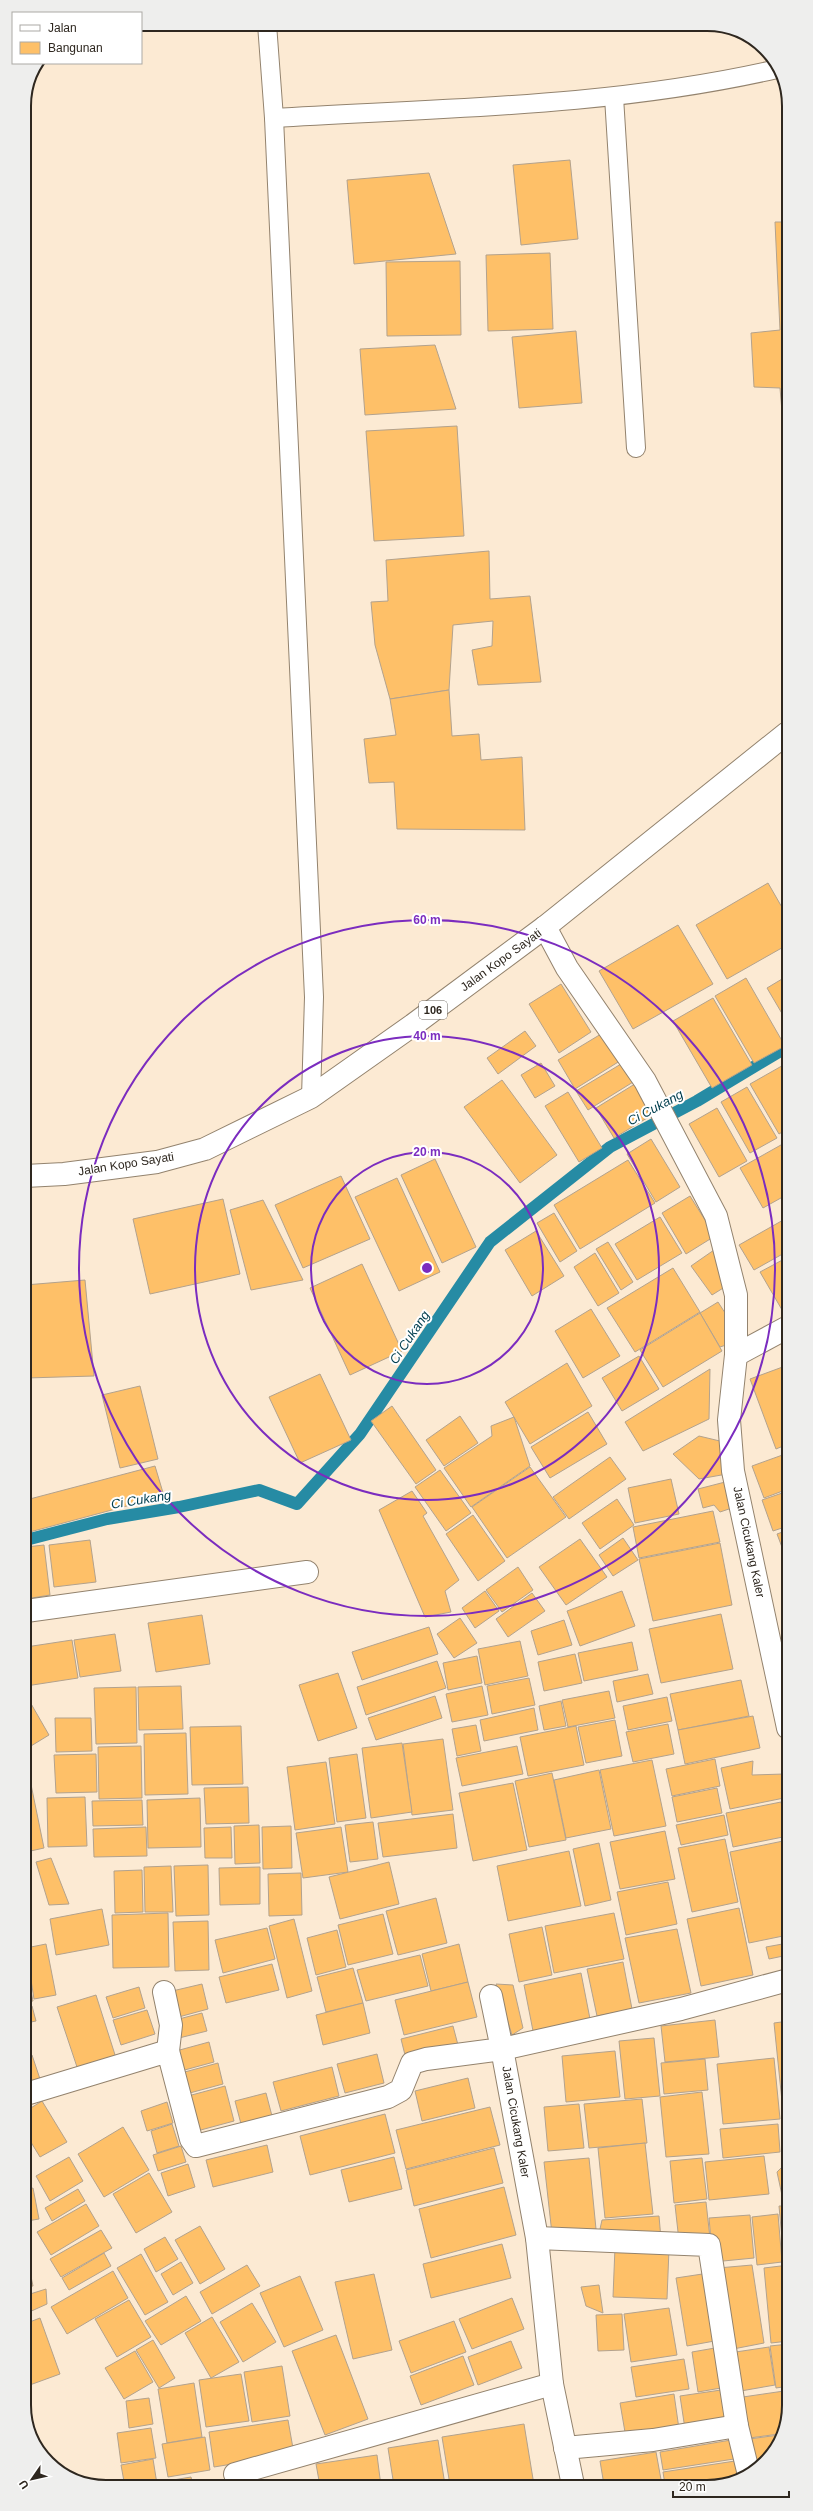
<svg xmlns="http://www.w3.org/2000/svg" width="813" height="2511" viewBox="0 0 813 2511" font-family="Arial,sans-serif">
<style>
.lines{fill:none;stroke-linecap:round;stroke-linejoin:round}
.stream{stroke:#268ba4;stroke-width:12}
.building{fill:#fec068;stroke:#b3a28d}
.service-casing{stroke:#93836e;stroke-width:20}
.minor-casing{stroke:#93836e;stroke-width:24}
.primary-casing{stroke:#93836e;stroke-width:24}
.service{stroke:#fff;stroke-width:18}
.minor{stroke:#fff;stroke-width:22}
.primary{stroke:#fff;stroke-width:22}
.ring{fill:none;stroke:#7b2cbf;stroke-width:2}
.labels{text-anchor:middle;stroke-width:4;stroke-linejoin:round;paint-order:stroke}
.shield{fill:#fff;stroke:#6d6862;stroke-width:1}
.shield-label{font-size:11px;font-weight:bold;fill:#2e271f}
.street-label{font-size:12px;fill:#2e271f;stroke:#fff}
.water-label{font-size:13px;font-style:italic;fill:#003e4e;stroke:#fff}
.rim{fill:none;stroke:#2e271f;stroke-width:2}
.centre{fill:#7b2cbf;stroke:#fff;stroke-width:2}
.ring-label{font-size:12px;text-anchor:middle;font-weight:bold;fill:#7b2cbf;stroke:#fff;stroke-width:4;stroke-linejoin:round;paint-order:stroke}
</style>
<rect width="100%" height="100%" fill="#fcead3"/>
<g class="lines">
<!-- stream -->
<polyline class="stream" points="26,1540 107,1519 179,1507 259,1490 297,1504 360,1434 490,1242 610,1147 697,1101 787,1047"/>
</g>
<!-- building -->
<g class="building">
<polygon points="570,160 578,239 521,245 513,165"/>
<polygon points="429,173 456,254 354,264 347,180"/>
<polygon points="775,222 786,222 787,471 780,388 754,387 751,333 780,330"/>
<polygon points="550,253 553,329 488,331 486,255"/>
<polygon points="460,261 461,335 387,336 386,262"/>
<polygon points="576,331 582,403 519,408 512,337"/>
<polygon points="435,345 456,409 365,415 360,349"/>
<polygon points="457,426 464,536 374,541 366,431"/>
<polygon points="489,551 490,599 530,596 541,682 478,685 472,650 492,646 493,621 453,625 449,690 390,699 375,645 371,602 388,601 386,560"/>
<polygon points="449,690 452,736 479,734 481,760 522,757 525,830 397,829 394,782 369,783 364,739 396,735 390,699"/>
<polygon points="768,883 787,916 787,945 727,979 696,925"/>
<polygon points="678,925 713,984 633,1029 599,971"/>
<polygon points="787,976 787,1022 767,988"/>
<polygon points="746,978 785,1046 754,1063 715,996"/>
<polygon points="561,984 591,1032 559,1053 529,1004"/>
<polygon points="713,998 752,1065 712,1088 673,1021"/>
<polygon points="525,1031 536,1046 498,1074 487,1058"/>
<polygon points="606,1031 623,1059 575,1089 558,1060"/>
<polygon points="626,1061 638,1079 588,1110 576,1091"/>
<polygon points="541,1063 555,1086 535,1098 521,1075"/>
<polygon points="787,1063 787,1129 779,1134 750,1084"/>
<polygon points="502,1080 557,1155 520,1183 464,1107"/>
<polygon points="638,1082 657,1112 614,1138 596,1108"/>
<polygon points="747,1087 777,1138 750,1153 721,1102"/>
<polygon points="568,1092 602,1148 579,1162 545,1106"/>
<polygon points="717,1108 747,1161 719,1177 689,1124"/>
<polygon points="651,1139 680,1187 656,1202 627,1154"/>
<polygon points="788,1141 788,1194 763,1208 740,1168"/>
<polygon points="435,1159 476,1247 442,1263 401,1175"/>
<polygon points="628,1160 655,1203 580,1249 554,1205"/>
<polygon points="341,1176 370,1239 303,1268 275,1205"/>
<polygon points="397,1178 440,1272 399,1291 355,1197"/>
<polygon points="690,1196 715,1236 686,1254 662,1213"/>
<polygon points="223,1199 240,1274 150,1294 133,1219"/>
<polygon points="263,1200 303,1280 251,1290 230,1210"/>
<polygon points="554,1213 577,1251 560,1262 537,1223"/>
<polygon points="660,1217 682,1253 637,1280 615,1244"/>
<polygon points="785,1219 788,1223 788,1251 754,1270 739,1245"/>
<polygon points="536,1231 564,1276 532,1296 505,1250"/>
<polygon points="608,1242 633,1282 621,1290 596,1249"/>
<polygon points="714,1250 728,1285 712,1295 691,1266"/>
<polygon points="595,1253 619,1293 598,1306 574,1267"/>
<polygon points="788,1257 788,1314 785,1315 760,1272"/>
<polygon points="362,1264 402,1351 350,1375 310,1288"/>
<polygon points="673,1268 700,1312 635,1352 607,1308"/>
<polygon points="85,1280 94,1376 26,1378 25,1285"/>
<polygon points="718,1302 729,1319 729,1344 720,1347 700,1313"/>
<polygon points="591,1309 620,1356 583,1378 555,1331"/>
<polygon points="700,1313 722,1351 663,1387 640,1350"/>
<polygon points="639,1356 659,1389 622,1411 602,1378"/>
<polygon points="567,1363 592,1406 530,1444 505,1402"/>
<polygon points="788,1365 788,1444 776,1449 750,1379"/>
<polygon points="710,1369 709,1419 643,1451 625,1422"/>
<polygon points="320,1374 351,1440 300,1463 269,1397"/>
<polygon points="140,1386 158,1459 120,1468 102,1395"/>
<polygon points="392,1406 436,1470 416,1484 371,1421"/>
<polygon points="588,1412 607,1444 550,1478 531,1447"/>
<polygon points="460,1416 478,1443 444,1466 426,1440"/>
<polygon points="514,1417 530,1466 471,1507 444,1468 492,1436 491,1426"/>
<polygon points="699,1436 724,1442 727,1474 699,1479 673,1454"/>
<polygon points="788,1453 788,1489 764,1498 752,1466"/>
<polygon points="610,1457 626,1479 569,1519 553,1497"/>
<polygon points="155,1466 164,1496 26,1533 26,1500"/>
<polygon points="530,1467 566,1517 507,1558 472,1507"/>
<polygon points="440,1470 471,1513 446,1531 415,1487"/>
<polygon points="671,1479 679,1514 635,1523 628,1488"/>
<polygon points="729,1481 735,1507 720,1512 714,1505 703,1508 698,1489"/>
<polygon points="412,1491 427,1513 423,1516 459,1580 445,1591 451,1612 425,1617 379,1510"/>
<polygon points="788,1491 788,1526 773,1531 762,1500"/>
<polygon points="617,1499 634,1525 600,1549 582,1523"/>
<polygon points="713,1511 720,1542 639,1558 633,1527"/>
<polygon points="473,1515 505,1561 478,1581 446,1534"/>
<polygon points="788,1530 788,1563 777,1534"/>
<polygon points="623,1538 638,1560 613,1576 599,1555"/>
<polygon points="580,1539 607,1577 566,1605 539,1567"/>
<polygon points="90,1540 96,1582 54,1587 49,1545"/>
<polygon points="720,1543 732,1605 653,1621 639,1559"/>
<polygon points="44,1545 50,1595 26,1599 26,1547"/>
<polygon points="518,1567 533,1590 502,1612 486,1590"/>
<polygon points="485,1591 499,1611 475,1628 462,1608"/>
<polygon points="622,1591 635,1626 580,1646 567,1611"/>
<polygon points="532,1593 545,1611 508,1637 496,1619"/>
<polygon points="721,1614 733,1669 661,1683 649,1629"/>
<polygon points="202,1615 210,1664 156,1672 148,1623"/>
<polygon points="460,1618 477,1643 454,1658 437,1634"/>
<polygon points="564,1620 572,1645 538,1655 531,1631"/>
<polygon points="429,1627 438,1654 362,1680 352,1652"/>
<polygon points="115,1634 121,1671 80,1677 74,1640"/>
<polygon points="72,1640 78,1678 26,1686 26,1647"/>
<polygon points="520,1641 528,1676 485,1685 478,1649"/>
<polygon points="632,1642 638,1670 584,1681 578,1653"/>
<polygon points="575,1654 582,1683 544,1691 538,1662"/>
<polygon points="477,1656 482,1683 448,1690 443,1663"/>
<polygon points="437,1661 446,1688 366,1715 357,1687"/>
<polygon points="338,1673 357,1728 318,1741 299,1685"/>
<polygon points="648,1674 653,1694 617,1702 613,1681"/>
<polygon points="529,1678 535,1705 492,1714 487,1686"/>
<polygon points="741,1680 749,1716 678,1730 670,1694"/>
<polygon points="181,1686 183,1729 139,1730 138,1687"/>
<polygon points="482,1686 488,1715 452,1722 446,1694"/>
<polygon points="136,1687 137,1743 96,1744 94,1688"/>
<polygon points="609,1691 615,1718 568,1727 562,1700"/>
<polygon points="26,1695 49,1735 26,1749"/>
<polygon points="435,1696 442,1718 376,1740 368,1718"/>
<polygon points="667,1697 672,1721 628,1730 623,1706"/>
<polygon points="561,1701 566,1726 544,1730 539,1706"/>
<polygon points="534,1708 538,1730 484,1741 480,1720"/>
<polygon points="753,1716 760,1748 685,1764 678,1730"/>
<polygon points="55,1718 91,1718 92,1751 56,1752"/>
<polygon points="615,1720 622,1756 586,1763 578,1727"/>
<polygon points="668,1724 674,1754 633,1762 626,1732"/>
<polygon points="476,1725 481,1751 457,1756 452,1729"/>
<polygon points="241,1726 243,1784 192,1785 190,1727"/>
<polygon points="576,1726 584,1765 528,1776 520,1737"/>
<polygon points="186,1733 188,1794 145,1795 144,1734"/>
<polygon points="443,1739 453,1810 412,1815 403,1744"/>
<polygon points="402,1743 412,1812 371,1818 362,1748"/>
<polygon points="141,1746 142,1798 99,1799 98,1747"/>
<polygon points="517,1746 523,1774 462,1786 456,1758"/>
<polygon points="96,1754 97,1792 56,1793 54,1755"/>
<polygon points="357,1754 366,1818 337,1822 329,1758"/>
<polygon points="715,1759 720,1786 672,1796 666,1769"/>
<polygon points="26,1760 44,1848 26,1852"/>
<polygon points="652,1760 666,1826 614,1836 600,1770"/>
<polygon points="753,1761 752,1775 784,1774 784,1798 730,1809 721,1768"/>
<polygon points="326,1762 335,1824 295,1830 287,1767"/>
<polygon points="599,1770 611,1829 566,1838 554,1780"/>
<polygon points="552,1773 566,1840 529,1847 515,1781"/>
<polygon points="513,1783 527,1850 473,1861 459,1793"/>
<polygon points="248,1787 249,1823 206,1824 204,1788"/>
<polygon points="717,1788 722,1813 677,1822 672,1797"/>
<polygon points="85,1797 87,1846 48,1847 47,1798"/>
<polygon points="200,1798 201,1847 148,1848 147,1800"/>
<polygon points="142,1800 143,1825 93,1826 92,1801"/>
<polygon points="781,1802 788,1836 733,1847 726,1813"/>
<polygon points="453,1814 457,1848 383,1857 378,1823"/>
<polygon points="724,1815 728,1835 681,1845 676,1825"/>
<polygon points="373,1822 378,1859 350,1862 345,1825"/>
<polygon points="259,1825 260,1863 235,1864 234,1826"/>
<polygon points="291,1826 292,1868 263,1869 262,1827"/>
<polygon points="146,1827 147,1856 94,1857 93,1829"/>
<polygon points="231,1827 232,1858 205,1858 204,1828"/>
<polygon points="341,1827 348,1872 303,1878 296,1833"/>
<polygon points="665,1831 675,1879 620,1889 610,1842"/>
<polygon points="725,1839 738,1902 692,1912 678,1848"/>
<polygon points="788,1840 788,1935 749,1943 730,1852"/>
<polygon points="599,1843 611,1900 585,1906 573,1849"/>
<polygon points="569,1851 581,1906 508,1921 497,1866"/>
<polygon points="51,1858 69,1904 49,1905 36,1862"/>
<polygon points="389,1862 399,1904 340,1919 329,1877"/>
<polygon points="208,1865 209,1915 176,1916 174,1866"/>
<polygon points="171,1866 173,1912 145,1912 144,1867"/>
<polygon points="260,1867 260,1904 220,1905 219,1868"/>
<polygon points="142,1870 143,1912 115,1913 114,1871"/>
<polygon points="301,1873 302,1915 269,1916 268,1874"/>
<polygon points="668,1882 677,1924 626,1935 617,1892"/>
<polygon points="436,1898 447,1943 398,1955 386,1911"/>
<polygon points="739,1908 753,1975 701,1986 687,1919"/>
<polygon points="102,1909 109,1945 56,1955 50,1919"/>
<polygon points="168,1913 169,1967 113,1968 112,1915"/>
<polygon points="614,1913 624,1959 554,1973 545,1926"/>
<polygon points="383,1914 393,1954 348,1965 338,1925"/>
<polygon points="294,1919 312,1991 287,1998 269,1926"/>
<polygon points="208,1921 209,1970 175,1971 173,1922"/>
<polygon points="542,1927 552,1975 519,1982 509,1934"/>
<polygon points="267,1928 275,1959 223,1973 215,1940"/>
<polygon points="677,1929 691,1993 639,2003 625,1938"/>
<polygon points="337,1930 346,1967 316,1975 307,1938"/>
<polygon points="788,1943 788,1955 769,1959 766,1947"/>
<polygon points="46,1944 56,1995 34,1999 26,1948"/>
<polygon points="459,1944 468,1982 431,1991 422,1954"/>
<polygon points="420,1955 428,1986 366,2001 357,1970"/>
<polygon points="623,1962 632,2009 597,2016 587,1969"/>
<polygon points="272,1964 279,1990 226,2003 219,1977"/>
<polygon points="26,1965 33,2001 26,2002"/>
<polygon points="353,1968 363,2003 326,2012 317,1977"/>
<polygon points="581,1973 591,2024 534,2036 524,1985"/>
<polygon points="468,1982 477,2017 404,2035 395,2000"/>
<polygon points="202,1984 208,2009 175,2018 168,1992"/>
<polygon points="496,1984 513,1985 523,2028 512,2035"/>
<polygon points="139,1987 145,2008 113,2018 106,1997"/>
<polygon points="96,1995 116,2058 78,2070 57,2007"/>
<polygon points="363,2003 370,2033 323,2045 316,2015"/>
<polygon points="32,2006 36,2021 26,2023 26,2007"/>
<polygon points="147,2010 155,2034 121,2045 113,2020"/>
<polygon points="202,2013 207,2031 179,2038 175,2020"/>
<polygon points="715,2020 719,2057 665,2062 661,2026"/>
<polygon points="789,2021 789,2121 784,2121 774,2023"/>
<polygon points="453,2026 458,2045 406,2059 401,2039"/>
<polygon points="654,2038 660,2096 625,2099 619,2041"/>
<polygon points="209,2042 214,2062 181,2071 176,2051"/>
<polygon points="615,2051 620,2097 566,2102 562,2056"/>
<polygon points="377,2054 384,2083 345,2093 337,2064"/>
<polygon points="32,2055 41,2082 26,2087 26,2056"/>
<polygon points="774,2058 780,2119 723,2124 717,2064"/>
<polygon points="705,2059 708,2090 664,2094 661,2063"/>
<polygon points="218,2063 223,2084 186,2094 181,2073"/>
<polygon points="332,2067 339,2096 281,2111 273,2082"/>
<polygon points="468,2078 475,2108 422,2121 415,2091"/>
<polygon points="225,2086 234,2121 197,2131 188,2096"/>
<polygon points="702,2092 709,2154 666,2157 660,2097"/>
<polygon points="266,2093 272,2116 241,2124 235,2101"/>
<polygon points="642,2099 647,2143 589,2148 584,2104"/>
<polygon points="42,2101 67,2142 40,2157 26,2134 26,2111"/>
<polygon points="167,2102 173,2123 147,2131 141,2111"/>
<polygon points="579,2104 584,2148 548,2151 544,2107"/>
<polygon points="490,2107 500,2145 406,2169 396,2130"/>
<polygon points="385,2114 395,2153 310,2175 300,2136"/>
<polygon points="172,2124 179,2146 157,2153 151,2131"/>
<polygon points="778,2124 780,2152 723,2158 720,2129"/>
<polygon points="123,2127 149,2170 104,2197 78,2154"/>
<polygon points="789,2138 789,2199 783,2200 777,2172 786,2163 787,2139"/>
<polygon points="645,2143 653,2214 605,2218 598,2148"/>
<polygon points="267,2145 273,2172 213,2187 206,2160"/>
<polygon points="181,2146 186,2162 158,2171 153,2155"/>
<polygon points="494,2148 503,2183 414,2206 406,2170"/>
<polygon points="764,2156 769,2194 709,2200 705,2162"/>
<polygon points="69,2157 83,2181 50,2201 36,2176"/>
<polygon points="394,2157 402,2189 349,2202 341,2170"/>
<polygon points="589,2158 596,2229 552,2234 544,2162"/>
<polygon points="702,2158 707,2199 674,2203 670,2161"/>
<polygon points="188,2164 195,2187 168,2196 161,2173"/>
<polygon points="149,2173 172,2212 136,2233 113,2194"/>
<polygon points="504,2187 516,2235 431,2258 419,2209"/>
<polygon points="33,2188 39,2219 27,2221 26,2190"/>
<polygon points="78,2189 85,2201 52,2221 45,2208"/>
<polygon points="706,2202 710,2238 679,2241 675,2205"/>
<polygon points="86,2204 99,2226 51,2255 37,2232"/>
<polygon points="779,2206 789,2206 789,2261 784,2261"/>
<polygon points="778,2214 782,2262 757,2265 752,2217"/>
<polygon points="750,2215 754,2258 713,2262 709,2218"/>
<polygon points="659,2216 661,2239 598,2238 602,2220"/>
<polygon points="200,2226 225,2269 200,2284 175,2240"/>
<polygon points="101,2230 112,2248 61,2277 50,2259"/>
<polygon points="165,2237 178,2259 156,2272 144,2249"/>
<polygon points="502,2244 511,2278 431,2298 423,2264"/>
<polygon points="615,2247 669,2249 667,2299 613,2297"/>
<polygon points="104,2253 111,2266 69,2290 62,2278"/>
<polygon points="141,2254 168,2302 145,2315 117,2268"/>
<polygon points="27,2258 33,2286 27,2287"/>
<polygon points="181,2262 193,2283 173,2295 161,2274"/>
<polygon points="247,2265 260,2286 212,2314 200,2292"/>
<polygon points="752,2265 764,2343 728,2350 718,2268"/>
<polygon points="789,2265 789,2341 771,2343 764,2268"/>
<polygon points="113,2271 128,2298 67,2334 51,2307"/>
<polygon points="709,2273 720,2340 687,2346 676,2278"/>
<polygon points="374,2274 392,2350 353,2359 335,2282"/>
<polygon points="300,2276 323,2330 284,2347 260,2293"/>
<polygon points="599,2285 603,2313 586,2306 581,2287"/>
<polygon points="46,2289 47,2304 27,2313 27,2295"/>
<polygon points="186,2296 201,2321 161,2345 145,2321"/>
<polygon points="512,2298 524,2329 472,2349 459,2319"/>
<polygon points="129,2300 151,2337 117,2357 95,2319"/>
<polygon points="252,2303 276,2342 243,2362 220,2322"/>
<polygon points="669,2308 677,2355 631,2362 624,2314"/>
<polygon points="622,2314 624,2350 598,2351 596,2315"/>
<polygon points="212,2317 239,2362 211,2378 185,2333"/>
<polygon points="40,2318 60,2374 27,2386 27,2323"/>
<polygon points="454,2321 466,2352 411,2373 399,2341"/>
<polygon points="336,2335 368,2419 325,2435 292,2351"/>
<polygon points="153,2340 175,2378 159,2388 136,2350"/>
<polygon points="511,2341 522,2368 478,2385 468,2357"/>
<polygon points="789,2344 789,2386 776,2388 770,2346"/>
<polygon points="769,2347 775,2385 735,2392 729,2353"/>
<polygon points="715,2348 721,2388 698,2392 692,2352"/>
<polygon points="135,2351 153,2382 124,2399 105,2368"/>
<polygon points="463,2356 474,2385 421,2405 410,2376"/>
<polygon points="684,2359 689,2389 636,2397 631,2367"/>
<polygon points="282,2366 290,2416 252,2422 244,2372"/>
<polygon points="241,2374 249,2421 206,2427 199,2380"/>
<polygon points="194,2383 202,2437 167,2443 158,2389"/>
<polygon points="721,2390 726,2423 685,2429 680,2396"/>
<polygon points="784,2391 787,2410 779,2434 742,2439 736,2398"/>
<polygon points="674,2394 679,2429 626,2438 620,2403"/>
<polygon points="149,2398 153,2424 129,2428 126,2401"/>
<polygon points="288,2420 294,2454 214,2467 209,2432"/>
<polygon points="524,2424 534,2485 450,2485 442,2437"/>
<polygon points="151,2428 156,2458 121,2463 117,2433"/>
<polygon points="779,2435 772,2455 763,2461 753,2462 749,2439"/>
<polygon points="205,2437 210,2470 168,2477 162,2444"/>
<polygon points="438,2440 445,2485 394,2486 388,2448"/>
<polygon points="731,2440 734,2459 663,2470 660,2452"/>
<polygon points="656,2452 662,2485 604,2485 600,2461"/>
<polygon points="377,2455 381,2486 320,2486 316,2464"/>
<polygon points="153,2459 157,2484 125,2487 121,2465"/>
<polygon points="735,2461 738,2478 728,2484 665,2485 663,2472"/>
<polygon points="191,2477 193,2486 162,2487 161,2482"/>
</g>
<g class="lines">
<defs>
<g id="service">
<polyline points="267,24 274,118 314,997 311,1097"/>
<polyline points="614,97 636,448"/>
<path d="M274,118C442,108 612,107 777,69"/>
</g>
<g id="minor">
<polyline points="545,927 567,968 645,1081 716,1216 736,1295 736,1355 729,1420 733,1471 788,1728"/>
<polyline points="736,1355 788,1327"/>
<polyline points="26,1611 307,1572"/>
<polyline points="164,1992 171,2025 168,2051"/>
<polyline points="26,2094 168,2051 191,2139 196,2146 388,2097 401,2090 412,2063 426,2059 502,2049 491,1996"/>
<polyline points="537,2238 709,2245 737,2426 748,2471"/>
<polyline points="565,2448 653,2440 737,2426"/>
<polyline points="235,2474 552,2384"/>
<polyline points="573,2485 552,2384 537,2238 502,2049 681,2009 788,1980"/>
</g>
<polyline id="primary" points="25,1176 64,1174 157,1162 205,1149 311,1097 413,1025 545,927 787,733"/>
</defs>
<!-- service casing -->
<use href="#service" class="service-casing"/>
<!-- minor casing -->
<use href="#minor" class="minor-casing"/>
<!-- primary casing -->
<use href="#primary" class="primary-casing"/>
<!-- service -->
<use href="#service" class="service"/>
<!-- minor -->
<use href="#minor" class="minor"/>
<!-- primary -->
<use href="#primary" class="primary"/>
</g>
<!-- distance rings -->
<g class="ring">
<circle cx="427" cy="1268" r="116"/>
<circle cx="427" cy="1268" r="232"/>
<circle cx="427" cy="1268" r="348"/>
</g>
<g class="labels">
<!-- shield labels -->
<rect class="shield" x="419" y="1001" width="28" height="18" rx="3"/>
<g class="shield-label">
<text x="433" y="1014">106</text>
</g>
<!-- street labels -->
<g class="street-label">
<text transform="translate(501 960) rotate(-36)" y="4">Jalan Kopo Sayati</text>
<text transform="translate(126 1164) rotate(-9)" y="4">Jalan Kopo Sayati</text>
<text transform="translate(749 1542) rotate(78)" y="4">Jalan Cicukang Kaler</text>
<text transform="translate(516 2122) rotate(80)" y="4">Jalan Cicukang Kaler</text>
</g>
<!-- water labels -->
<g class="water-label">
<text transform="translate(655 1107) rotate(-28)" y="5">Ci Cukang</text>
<text transform="translate(409 1337) rotate(-56)" y="5">Ci Cukang</text>
<text transform="translate(141 1499) rotate(-9)" y="5">Ci Cukang</text>
</g>
</g>
<!-- crop -->
<path d="M0 0H813V2511H0ZM106 31H707A75 75 0 0 1 782 106V2405A75 75 0 0 1 707 2480H106A75 75 0 0 1 31 2405V106A75 75 0 0 1 106 31Z" fill="#eeeeed" fill-rule="evenodd"/>
<path class="rim" d="M106 31H707A75 75 0 0 1 782 106V2405A75 75 0 0 1 707 2480H106A75 75 0 0 1 31 2405V106A75 75 0 0 1 106 31Z"/>
<circle cx="427" cy="1268" r="6" class="centre"/>
<g class="ring-label">
<text x="427" y="924">60 m</text>
<text x="427" y="1040">40 m</text>
<text x="427" y="1156">20 m</text>
</g>
<!-- legend -->
<rect x="12" y="12" width="130" height="52" fill="#ffffff" stroke="#aba9a5"/>
<rect x="20" y="25" width="20" height="6" fill="#ffffff" stroke="#aba9a5"/>
<text x="48" y="32" font-size="12" fill="#2e271f">Jalan</text>
<rect x="20" y="42" width="20" height="12" fill="#fec068" stroke="#aba9a5"/>
<text x="48" y="52" font-size="12" fill="#2e271f">Bangunan</text>
<!-- north arrow -->
<g transform="translate(32 2479) rotate(236)" stroke="#ffffff" stroke-width="3" paint-order="stroke">
<path d="M0-3L7 15L0 10L-7 15Z" fill="#2e271f"/>
<text y="-6" font-size="11" font-weight="bold" text-anchor="middle" fill="#2e271f">U</text>
</g>
<!-- scale -->
<path d="M673 2491v6h116v-6" fill="none" stroke="#2e271f" stroke-width="2"/>
<text x="679" y="2491" font-size="12" fill="#2e271f" stroke="#ffffff" stroke-width="3" paint-order="stroke">20 m</text>
</svg>
